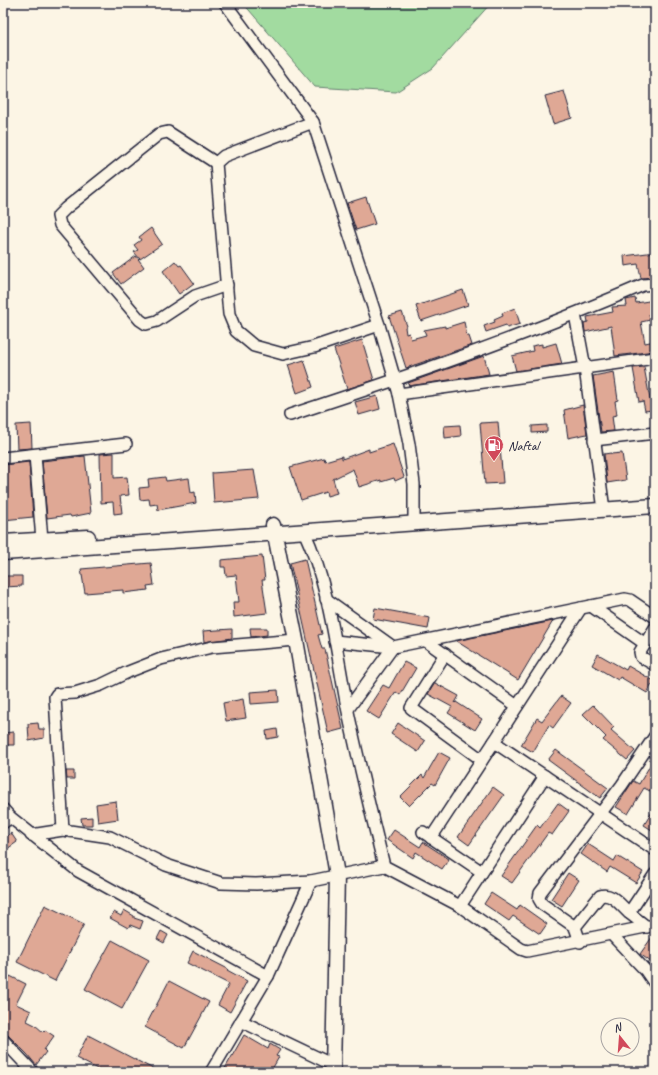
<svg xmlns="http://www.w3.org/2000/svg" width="658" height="1075" viewBox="0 0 658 1075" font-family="Caveat,sans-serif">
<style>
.green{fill:#a2dba0;stroke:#627e6e}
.building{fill:#dfa895;stroke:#22223b}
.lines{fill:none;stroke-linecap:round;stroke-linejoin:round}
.minor-casing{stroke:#22223b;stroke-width:14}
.major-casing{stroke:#22223b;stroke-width:17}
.minor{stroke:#fcf5e5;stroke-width:11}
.major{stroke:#fcf5e5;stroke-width:14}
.labels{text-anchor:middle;stroke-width:3;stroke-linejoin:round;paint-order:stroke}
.poi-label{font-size:14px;fill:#22223b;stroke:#fcf5e5;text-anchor:start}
</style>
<rect width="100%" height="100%" fill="#fcf5e5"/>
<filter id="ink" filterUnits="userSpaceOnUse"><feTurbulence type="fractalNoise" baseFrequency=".025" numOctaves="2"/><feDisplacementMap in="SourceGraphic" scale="8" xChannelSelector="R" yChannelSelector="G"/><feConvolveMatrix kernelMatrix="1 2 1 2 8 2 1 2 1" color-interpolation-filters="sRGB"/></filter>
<g filter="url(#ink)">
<!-- green -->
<polygon class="green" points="243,3 491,3 433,68 396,92 315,87"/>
<!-- building -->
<g class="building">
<polygon points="564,91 572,118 553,124 545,96"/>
<polygon points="366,197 375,224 356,230 347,203"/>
<polygon points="151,228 162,244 140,259 134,252 138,250 134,245 141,240 139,237"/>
<polygon points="655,252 655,277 641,278 638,264 625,266 624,256"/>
<polygon points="136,256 144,267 121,284 113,273"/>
<polygon points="175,261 179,266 181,265 194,283 179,294 163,271"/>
<polygon points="463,290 468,305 421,321 416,306"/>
<polygon points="635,298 636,303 655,300 655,313 649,314 650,320 641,322 645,343 655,341 655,351 615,356 611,326 585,332 584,323 588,322 587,317 613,312 612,307 627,306 626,300"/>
<polygon points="515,308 520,324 507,328 506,325 486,332 484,326 495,322 494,320 503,316 502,313"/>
<polygon points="402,312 407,326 405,327 406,334 409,333 411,339 426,335 424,330 445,326 445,328 464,322 467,336 469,336 472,345 406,368 389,316"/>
<polygon points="362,340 374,380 347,389 334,349"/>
<polygon points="556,343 562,364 516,371 512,356 533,351 532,346 542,344 542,347"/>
<polygon points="484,356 489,374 409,386 408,383"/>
<polygon points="304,360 313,387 297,393 288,365"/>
<polygon points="644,367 652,410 645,411 643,401 639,402 633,368"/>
<polygon points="614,372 618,400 615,401 617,415 612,416 614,431 601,432 593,376"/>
<polygon points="377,396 380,409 359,415 355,402"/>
<polygon points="583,405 587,434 568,438 564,410"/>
<polygon points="498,422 503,483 485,484 480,423"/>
<polygon points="31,424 32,448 17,449 16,425"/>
<polygon points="460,425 461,436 445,438 444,426"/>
<polygon points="547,425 547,432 532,433 532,426"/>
<polygon points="393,444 404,477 395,481 394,478 381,482 381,480 359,487 353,469 333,479 337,493 327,496 326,492 301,500 290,467 324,458 325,461 342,456 342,459 369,449 369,452"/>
<polygon points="114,453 114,478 127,477 129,495 120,496 122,513 114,514 113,502 101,503 100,454"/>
<polygon points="611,453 611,454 622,453 626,480 607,483 604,454"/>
<polygon points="85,456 91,513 71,517 70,515 47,518 42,461"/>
<polygon points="29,462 33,517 3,520 3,465"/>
<polygon points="254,470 259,499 214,503 212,473"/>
<polygon points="165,477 166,481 189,478 191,493 195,492 196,503 158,510 157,504 150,505 149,499 140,500 139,488 149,487 148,479"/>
<polygon points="262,556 265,580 262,580 267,613 234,617 233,602 239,602 236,575 226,576 225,567 221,567 221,560"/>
<polygon points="305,559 322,634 318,635 322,649 325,649 343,729 328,733 290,563"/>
<polygon points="151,563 154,585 147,586 148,590 123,593 123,590 85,593 81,569"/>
<polygon points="4,576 22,576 22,586 5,587"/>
<polygon points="375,608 430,618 428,629 373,619"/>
<polygon points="553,621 518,680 456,641"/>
<polygon points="250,628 267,628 267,635 251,637"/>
<polygon points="232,629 232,638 204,642 203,631"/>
<polygon points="598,654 626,670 628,666 654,681 647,693 620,677 618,680 592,665"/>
<polygon points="404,662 416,668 400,695 396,692 379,719 366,711 383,685 389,688"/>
<polygon points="435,683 459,696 455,703 456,702 482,719 475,730 448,713 452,707 428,694"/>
<polygon points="278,690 279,702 251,704 250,692"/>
<polygon points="561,696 571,703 553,728 549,725 533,752 521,745 537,718 542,721"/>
<polygon points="243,699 246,718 226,721 223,703"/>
<polygon points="593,705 614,727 611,730 635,751 627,760 603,740 606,737 583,714"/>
<polygon points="38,723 39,729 44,729 44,738 29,741 28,724"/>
<polygon points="398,723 425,741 418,752 391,734"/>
<polygon points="277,729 278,737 267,739 266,731"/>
<polygon points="14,732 14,745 3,745 3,733"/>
<polygon points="556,750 608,788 600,798 548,760"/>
<polygon points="439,752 450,758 435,785 432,783 409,806 400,797 422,775 424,778"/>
<polygon points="655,757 655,783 650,791 644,788 628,814 616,807 633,781 639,784"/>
<polygon points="66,771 74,771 74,779 67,779"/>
<polygon points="493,787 504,795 469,845 458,837"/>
<polygon points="116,801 118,819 98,822 96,804"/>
<polygon points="558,803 569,811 552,835 548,833 512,883 501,876 537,825 540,828"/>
<polygon points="655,807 655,832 644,825"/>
<polygon points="92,817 92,825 82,825 81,818"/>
<polygon points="394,830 420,847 423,842 449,859 442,869 416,852 413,858 387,840"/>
<polygon points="11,833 17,842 7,849 3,843 3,839"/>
<polygon points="588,844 614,861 617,856 643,872 636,883 610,867 607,872 581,854"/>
<polygon points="568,873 579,880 562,906 551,899"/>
<polygon points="491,893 517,910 520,905 547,924 540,934 513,916 509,921 484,904"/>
<polygon points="45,905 84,924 55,981 17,962"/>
<polygon points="124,910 134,916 134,918 143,921 140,929 130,925 128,928 110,918 114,912 121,916"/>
<polygon points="161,931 168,935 164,943 157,939"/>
<polygon points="655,933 655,965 640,954"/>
<polygon points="112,940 149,960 122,1009 85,989"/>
<polygon points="193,951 228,969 227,970 247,981 230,1012 218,1005 229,984 187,963"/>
<polygon points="10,976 26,984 16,1004 31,1011 27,1021 35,1025 43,1032 45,1030 54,1036 44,1050 46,1052 36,1065 27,1054 8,1035 3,1033 3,989"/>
<polygon points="169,981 209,1002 184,1048 145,1027"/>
<polygon points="88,1035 159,1072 103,1072 76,1058"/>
<polygon points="244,1035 268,1049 270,1044 280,1050 276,1056 279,1057 271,1071 266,1068 264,1072 223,1072"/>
</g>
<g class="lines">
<defs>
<g id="minor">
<polyline points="225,3 313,122 379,325 399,394 409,444 414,484 414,523"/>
<polyline points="313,122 224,156 216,163 229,314 236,331 254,346 283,354 314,347 379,325"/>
<polyline points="216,163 168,132 159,134 66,208 58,216 60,225 140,320 146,324 157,321 195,296 227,285"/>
<polyline points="575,314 585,368 604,510"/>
<polyline points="399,394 655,358"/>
<path d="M290,415C409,376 528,335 643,285L655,284"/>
<polyline points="594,440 655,433"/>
<polyline points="35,455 42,540"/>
<polyline points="3,458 126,444"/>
<path d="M304,531C329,585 336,649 347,707C358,760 371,813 384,866L460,906L521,949L527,951L655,925"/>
<polyline points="326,599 393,647 625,599 630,600 655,617"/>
<polyline points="591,606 644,643"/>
<polyline points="581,608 494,742 655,850"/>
<polyline points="655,628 640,652 641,657 655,665"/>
<polyline points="335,641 392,647"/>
<polyline points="426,641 517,706"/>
<polyline points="445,654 411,708 482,760"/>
<polyline points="348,709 393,647"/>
<polyline points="3,809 10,817 3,823"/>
<polyline points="10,817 78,871 268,976"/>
<polyline points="63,830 55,697 57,694 75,693 101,685 128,672 161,659 212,647 296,640"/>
<polyline points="423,832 482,872"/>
<polyline points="31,835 63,830 110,837 166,865 221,883 256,884 311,881"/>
<polyline points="431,838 494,742"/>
<polyline points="460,906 545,776"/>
<path d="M575,927L600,896C612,892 620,905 629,913"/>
<polyline points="647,927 629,913 655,874"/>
<polyline points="612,935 646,971 655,984"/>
<polyline points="580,942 575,927 542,904 539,899 540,893 622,785 655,736"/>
<polyline points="241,1021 333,1065"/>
<polyline points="3,1040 33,1072"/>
<polyline points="211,1072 268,976 311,881 384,866"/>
</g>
<g id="major">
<polyline points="273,525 296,640 337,875 333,1072"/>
<polyline points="3,542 88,537"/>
<polyline points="3,553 655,506"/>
</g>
</defs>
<!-- minor casing -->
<use href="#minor" class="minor-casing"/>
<!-- major casing -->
<use href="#major" class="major-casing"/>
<!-- minor -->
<use href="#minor" class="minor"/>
<!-- major -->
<use href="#major" class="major"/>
</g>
</g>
<!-- icons -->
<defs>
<symbol id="fuel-pin" viewBox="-11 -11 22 30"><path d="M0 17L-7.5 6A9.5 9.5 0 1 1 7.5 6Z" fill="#d1495b" stroke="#fcf5e5"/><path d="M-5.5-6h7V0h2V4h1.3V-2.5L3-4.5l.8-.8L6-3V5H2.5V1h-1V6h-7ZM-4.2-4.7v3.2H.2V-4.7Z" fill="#fff"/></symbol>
</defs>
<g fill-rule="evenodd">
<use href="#fuel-pin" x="483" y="434" width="22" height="30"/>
</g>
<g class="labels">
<!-- poi labels -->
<g class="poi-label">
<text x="508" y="450">Naftal</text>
</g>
</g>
<!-- margin -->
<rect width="658" height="1075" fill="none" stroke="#fcf5e5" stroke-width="16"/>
<rect x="8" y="8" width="642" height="1059" fill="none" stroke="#22223b" stroke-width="1.5" filter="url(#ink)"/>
<!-- north arrow -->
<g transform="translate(620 1037) rotate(343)"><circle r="19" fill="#fcf5e5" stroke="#a5a1a1"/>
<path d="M0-3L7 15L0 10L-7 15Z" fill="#d1495b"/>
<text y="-6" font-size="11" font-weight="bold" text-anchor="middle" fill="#22223b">N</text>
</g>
</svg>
